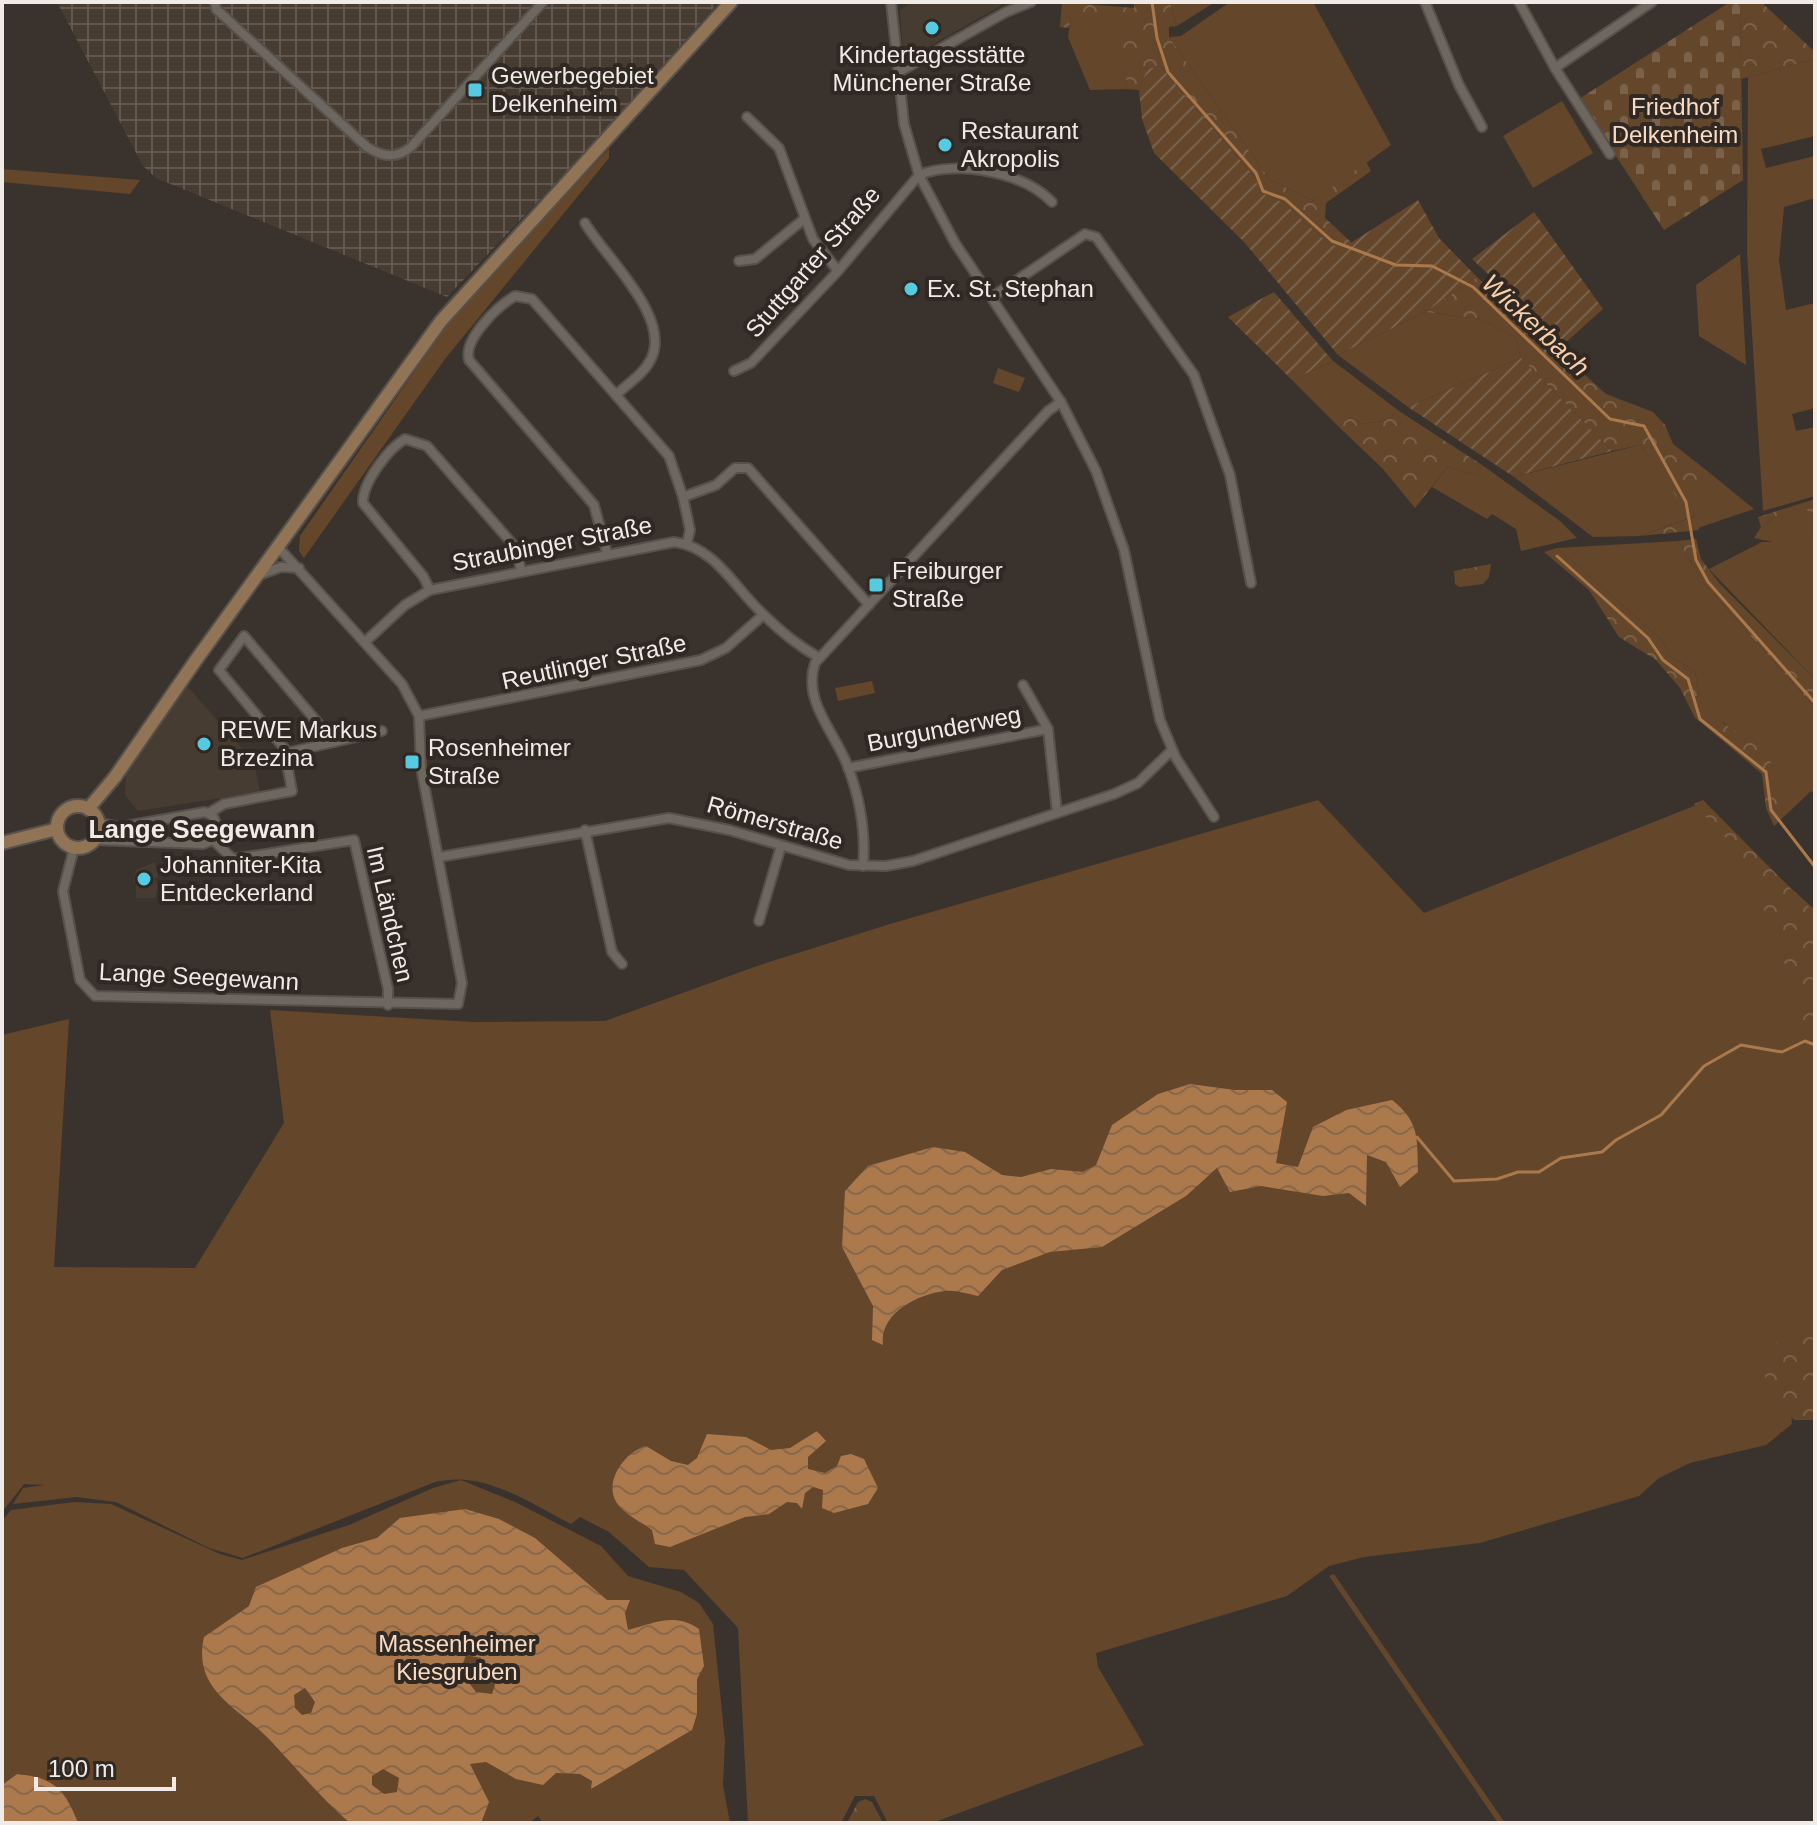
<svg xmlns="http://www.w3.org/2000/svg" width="1817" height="1825" viewBox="0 0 1817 1825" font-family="Arial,sans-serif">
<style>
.built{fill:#473c31}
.industrial{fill:url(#industrial-grid)}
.green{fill:#64462b}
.forest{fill:url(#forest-crowns)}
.cemetery{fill:url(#cemetery-stones)}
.garden{fill:url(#garden-furrows)}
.water{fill:url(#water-waves);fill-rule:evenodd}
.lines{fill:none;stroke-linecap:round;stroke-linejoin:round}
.stream{stroke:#ab794c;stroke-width:3}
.minor-casing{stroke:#57514c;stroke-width:12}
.secondary-casing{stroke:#57514c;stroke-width:16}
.minor{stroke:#6e6760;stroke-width:8}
.secondary{stroke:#917355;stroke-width:12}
.poi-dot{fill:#55cae0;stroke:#302923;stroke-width:3}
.labels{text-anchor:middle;stroke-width:8;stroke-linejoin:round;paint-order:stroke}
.poi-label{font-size:24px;fill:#f0ebe7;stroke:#302923;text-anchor:start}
.park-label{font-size:24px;fill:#f8dbc2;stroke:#302923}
.street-label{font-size:24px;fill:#f0ebe7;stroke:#302923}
.water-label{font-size:26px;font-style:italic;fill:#facea9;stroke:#302923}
.neighbourhood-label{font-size:26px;font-weight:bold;fill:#f0ebe7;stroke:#302923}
</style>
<defs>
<pattern id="industrial-grid" width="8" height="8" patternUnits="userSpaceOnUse" patternTransform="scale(2)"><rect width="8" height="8" fill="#473c31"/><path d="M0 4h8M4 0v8" fill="none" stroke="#62584f"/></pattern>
<pattern id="forest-crowns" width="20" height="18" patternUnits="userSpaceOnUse" patternTransform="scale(2)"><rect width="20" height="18" fill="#64462b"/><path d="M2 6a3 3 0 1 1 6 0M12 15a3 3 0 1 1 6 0" fill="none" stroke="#7a614a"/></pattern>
<pattern id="cemetery-stones" width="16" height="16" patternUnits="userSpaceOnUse" patternTransform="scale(2)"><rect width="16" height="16" fill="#64462b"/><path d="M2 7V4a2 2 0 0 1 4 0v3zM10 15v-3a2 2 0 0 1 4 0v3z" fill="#7a614a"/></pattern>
<pattern id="garden-furrows" width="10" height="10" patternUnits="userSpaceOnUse" patternTransform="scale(2)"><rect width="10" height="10" fill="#64462b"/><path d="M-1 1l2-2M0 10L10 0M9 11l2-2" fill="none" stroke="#7a614a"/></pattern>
<pattern id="water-waves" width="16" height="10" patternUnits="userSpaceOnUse" patternTransform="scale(2)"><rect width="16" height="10" fill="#ab794c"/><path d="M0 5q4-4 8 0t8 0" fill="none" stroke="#88674a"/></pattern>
</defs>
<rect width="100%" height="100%" fill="#3a332d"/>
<!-- built -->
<g class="built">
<polygon points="913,2 1001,2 1001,6 910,57 903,52 900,10"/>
<polygon points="187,686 254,762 260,792 138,811 125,795 126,775"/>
<polygon points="155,862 158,877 155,878 158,887 155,898 136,898 136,882 133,882 136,870"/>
</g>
<!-- industrial -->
<polygon class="industrial" points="57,2 719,2 593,144 447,297 156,178 143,166"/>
<!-- green -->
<g class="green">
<polygon points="1170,2 1215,2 1177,26"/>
<polygon points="1230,2 1313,2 1391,145 1314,201 1270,180 1169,37 1181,36"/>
<polygon points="1071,17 1122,17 1127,89 1090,90 1068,37"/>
<polygon points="1815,59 1815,136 1761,149 1766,168 1815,156 1815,198 1784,207 1779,260 1786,310 1815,303 1815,408 1792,414 1796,431 1815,427 1815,496 1763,511 1747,252 1748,77"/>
<polygon points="1562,101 1593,153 1533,188 1503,136"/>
<polygon points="609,149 609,158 445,359 304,558 299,551 300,536 442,332 476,289"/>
<polygon points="2,169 140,180 130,194 2,182"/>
<polygon points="1740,254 1746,365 1699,336 1696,285"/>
<polygon points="1425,312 1481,319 1515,337 1521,358 1408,407 1338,355"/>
<polygon points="1333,361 1399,411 1384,421 1361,424 1351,417 1338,426 1292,380"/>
<polygon points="998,368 1025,378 1019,392 993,383"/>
<polygon points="1640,445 1678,498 1711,474 1754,509 1698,528 1695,516 1640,536 1593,537 1514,477"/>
<polygon points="1482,465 1560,521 1577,538 1521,551 1516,529 1492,514 1487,519 1432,487 1448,466 1475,475"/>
<polygon points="1807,509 1814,522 1805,527 1815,533 1815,679 1709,569 1762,542 1773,542 1765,526 1773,518"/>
<polygon points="1678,541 1706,586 1815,708 1815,794 1811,791 1790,811 1776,798 1772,765 1723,722 1710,730 1695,718 1688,704 1699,695 1695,671 1669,656 1662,640 1557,548"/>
<polygon points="872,681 875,693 838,701 835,688"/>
<path d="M1318,800L1424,913L1699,804L1815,910V1333L1789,1383L1792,1424L1766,1445L1690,1463L1659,1478L1639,1496L1480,1543L1364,1557L1329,1566L1287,1596L1096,1653L1098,1667L1144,1745L932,1823H888L874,1796H855L841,1823H748L738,1628L684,1570L649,1567L609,1532L580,1517L571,1524C528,1502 484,1470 435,1482L243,1558L209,1548L116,1502L76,1497L13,1504L23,1488L45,1485L24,1484L2,1512V1035L69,1019L54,1267L195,1268L284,1123L270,1010L473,1022L605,1021L760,965L890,924Z"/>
<path d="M461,1480L515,1502L601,1546L628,1576L681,1592L699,1603L713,1624L725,1741L723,1785L730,1823H543L538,1816L529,1823H78C65,1789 53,1778 17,1774L2,1785V1521L11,1510L74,1502L111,1504L220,1554L242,1560L349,1525L433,1488Z"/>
<polygon points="1334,1574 1505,1823 1498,1823 1329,1576"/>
</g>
<!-- forest -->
<g class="forest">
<polygon points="1062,2 1134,8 1134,2 1170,2 1177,26 1169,27 1169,37 1270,180 1314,201 1366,162 1371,171 1326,203 1325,218 1352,243 1343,249 1329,244 1284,203 1262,194 1252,174 1160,66 1147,69 1139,90 1127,89 1121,18 1071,17 1069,28 1060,27"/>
<polygon points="1740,2 1761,2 1815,52 1815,59 1741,79"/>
<polygon points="1477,277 1606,394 1653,412 1665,425 1673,444 1711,474 1678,499 1640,445 1612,451 1521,358 1515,337 1481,319 1425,312"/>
<polygon points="1399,411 1482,465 1475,475 1448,466 1415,508 1383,469 1338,426 1351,417 1361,424 1384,421"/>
<polygon points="1815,499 1815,533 1804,527 1814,522 1807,510 1773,518 1765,526 1776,538 1773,542 1754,538 1761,527 1758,517"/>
<polygon points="1696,516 1699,530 1640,536"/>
<polygon points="1696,539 1701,559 1720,584 1815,679 1815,708 1706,586 1678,541"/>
<polygon points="1557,548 1662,640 1669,656 1695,671 1699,695 1688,704 1680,688 1656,660 1619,637 1589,590 1544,552"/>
<polygon points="1491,564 1489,577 1483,584 1460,587 1455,584 1454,571"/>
<path d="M1722,722C1738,734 1764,746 1772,765C1781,787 1768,789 1790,811L1774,826L1766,808L1762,774L1710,730Z"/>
<polygon points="1703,800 1815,913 1815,1037 1797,1020 1801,994 1797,973 1784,963 1745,859 1694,804"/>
<path d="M1815,1329V1420H1794C1779,1405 1786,1392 1765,1378L1764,1366L1772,1345Z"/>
<polygon points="865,1799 872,1802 883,1823 847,1823 858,1802"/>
</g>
<!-- cemetery -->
<polygon class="cemetery" points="1730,2 1740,2 1743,180 1664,230 1579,99"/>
<!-- garden -->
<g class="garden">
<polygon points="1160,66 1252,174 1263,194 1284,203 1329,244 1343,248 1418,200 1439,238 1477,277 1425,312 1338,355 1244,242 1154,153 1142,119 1139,90 1147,69"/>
<polygon points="1534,212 1603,309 1564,344 1472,259"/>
<polygon points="1274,292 1333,361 1292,380 1228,317"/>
<polygon points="1521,358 1612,451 1514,477 1408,407"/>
</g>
<!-- water -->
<g class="water">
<path d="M1190,1084L1235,1090H1272L1287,1102L1276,1163L1298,1167L1313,1127L1346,1110L1392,1100C1420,1122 1417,1139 1418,1172L1400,1187L1386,1162L1367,1155L1366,1206L1349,1193L1323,1196L1261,1186L1230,1192L1217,1168L1186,1196L1102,1247L1050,1252L1002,1270L978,1296C968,1294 955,1290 945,1291C917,1294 879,1314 883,1345L872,1340L873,1306L842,1247L845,1191L868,1166L933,1147L965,1152L1002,1175L1021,1177L1051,1169L1083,1172L1096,1165L1112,1125L1158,1094Z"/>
<path d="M817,1431L826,1441L808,1457V1469L825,1473L837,1466L841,1456L851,1454L864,1459L878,1488L868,1504L834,1513L822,1508L823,1490L813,1487L805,1493L802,1509L797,1503L787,1502L769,1514L745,1517L670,1547L655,1544L652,1530C643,1523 628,1516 620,1507C600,1485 624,1452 646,1446L671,1461L688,1465L697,1458L707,1434L746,1437L771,1450L790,1448Z"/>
<path d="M465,1509L499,1519L535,1538L607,1600H630L625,1613L628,1630C654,1623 675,1612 699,1629L704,1666L697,1679V1714L692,1730L591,1789L592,1781L580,1774L556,1773L543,1785L516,1779L486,1762L470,1764L489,1802L481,1823H350C320,1797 296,1768 269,1739C238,1707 192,1690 204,1637L249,1606L256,1587L342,1548L377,1538L400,1518ZM466,1655L481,1658L495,1685L492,1694L476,1692L460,1671ZM305,1688L315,1702L311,1713L302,1715L295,1708L294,1695ZM383,1769L399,1778L397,1792L384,1794L372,1785V1776Z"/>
<path d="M17,1774C53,1777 65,1789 78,1823H2V1785Z"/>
</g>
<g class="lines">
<!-- stream -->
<g class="stream">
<polyline points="1152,2 1157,38 1168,72 1256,173 1263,191 1285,199 1332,241 1396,265 1432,266 1473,287 1610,419 1644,426 1686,502 1696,560 1708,582 1815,703"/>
<polyline points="1557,556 1648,638 1663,660 1688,679 1700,719 1766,772 1771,810 1815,867"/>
<polyline points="1417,1137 1454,1181 1497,1179 1518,1172 1539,1172 1561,1158 1602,1152 1616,1140 1661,1115 1704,1066 1741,1045 1782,1052 1805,1041 1815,1045"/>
</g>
<defs>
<g id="minor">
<path d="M215,2L216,9L367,147C383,157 396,159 411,147L543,2"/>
<polyline points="891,2 904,124 919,175 955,243 1061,402 1096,471 1124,550 1160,720 1176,758 1214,817"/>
<polyline points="1425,2 1459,85 1482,127"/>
<polyline points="1519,2 1555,68 1610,154"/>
<polyline points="1555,68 1652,2"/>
<polyline points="897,73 1006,12 1031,2"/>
<polyline points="747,117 779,148 813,239 838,271"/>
<path d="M585,223C605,257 672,317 651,359C644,374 627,384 616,395"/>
<polyline points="739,261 755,259 804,219"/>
<polyline points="992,297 1085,234 1096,237 1194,375 1230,475 1251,583"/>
<path d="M734,371L751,363L768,345L838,271L919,175C958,160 1023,172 1052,202"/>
<polyline points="683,497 716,485 735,468 748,468 869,605"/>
<path d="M607,553L594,505L469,360C463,339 498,306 515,296L532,299L669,456L683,497L690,530L687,543"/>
<polyline points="259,575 281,567 299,568"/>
<path d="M430,590L423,576L363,503C362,483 389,448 405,439L427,446L516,548L521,570"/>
<path d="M365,642L405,605L430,590L674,542C716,547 735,589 764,615C780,631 799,646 818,657"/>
<polyline points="1023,685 1048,729 1057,812"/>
<polyline points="419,716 701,660 726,648 763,615"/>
<polyline points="286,753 334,742"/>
<polyline points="848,768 1048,729"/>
<polyline points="209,813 224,804 292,791 284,748 219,670 244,636 334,742 382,731"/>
<polyline points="585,830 612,952 622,964"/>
<polyline points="94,840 203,844 213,840 218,829 213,816 205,812 120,827 99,823"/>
<polyline points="213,840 233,859 354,840 388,989 388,1005"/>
<polyline points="74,848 63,891 80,980 95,996 458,1004 462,983 421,768 419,716 402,684 279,548"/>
<polyline points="439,857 669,818 729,830 849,865 886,866 913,861 1114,794 1138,783 1172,750"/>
<path d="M863,866C866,832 860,799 848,767C836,733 802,702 815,663L1048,411L1061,402"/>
<polyline points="759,921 781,846"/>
</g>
<g id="secondary">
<circle cx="78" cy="827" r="21"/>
<polyline points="88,809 115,777 196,660 441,321 731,2"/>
<polyline points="2,843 57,829"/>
</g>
</defs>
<!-- minor casing -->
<use href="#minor" class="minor-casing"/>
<!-- secondary casing -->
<use href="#secondary" class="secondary-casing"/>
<!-- minor -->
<use href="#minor" class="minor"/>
<!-- secondary -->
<use href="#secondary" class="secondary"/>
</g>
<!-- markers -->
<g class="poi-dot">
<circle cx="932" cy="28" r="8"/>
<rect x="467" y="82" width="16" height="16" rx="4"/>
<circle cx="945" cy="145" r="8"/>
<circle cx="911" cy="289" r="8"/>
<rect x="868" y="577" width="16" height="16" rx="4"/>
<circle cx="204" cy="744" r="8"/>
<rect x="404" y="754" width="16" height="16" rx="4"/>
<circle cx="144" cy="879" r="8"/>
</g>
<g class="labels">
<!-- poi labels -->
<g class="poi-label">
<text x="932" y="63" text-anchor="middle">Kindertagesstätte<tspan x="932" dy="28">Münchener Straße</tspan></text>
<text x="491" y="84">Gewerbegebiet<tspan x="491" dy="28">Delkenheim</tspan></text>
<text x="961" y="139">Restaurant<tspan x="961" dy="28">Akropolis</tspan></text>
<text x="927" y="297">Ex. St. Stephan</text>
<text x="892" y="579">Freiburger<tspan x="892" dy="28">Straße</tspan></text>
<text x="220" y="738">REWE Markus<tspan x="220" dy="28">Brzezina</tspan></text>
<text x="428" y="756">Rosenheimer<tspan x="428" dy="28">Straße</tspan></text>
<text x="160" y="873">Johanniter-Kita<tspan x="160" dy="28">Entdeckerland</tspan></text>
</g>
<!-- park labels -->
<g class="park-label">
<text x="1675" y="115">Friedhof<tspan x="1675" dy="28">Delkenheim</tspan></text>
<text x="457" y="1652">Massenheimer<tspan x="457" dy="28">Kiesgruben</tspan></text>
</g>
<!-- street labels -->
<g class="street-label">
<text transform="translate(813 262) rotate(-49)" y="8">Stuttgarter Straße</text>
<text transform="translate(552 544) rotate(-11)" y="8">Straubinger Straße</text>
<text transform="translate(594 662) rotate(-12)" y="8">Reutlinger Straße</text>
<text transform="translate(944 729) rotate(-11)" y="8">Burgunderweg</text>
<text transform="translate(775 823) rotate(16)" y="8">Römerstraße</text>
<text transform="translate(390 914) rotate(77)" y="8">Im Ländchen</text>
<text transform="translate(199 977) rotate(3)" y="8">Lange Seegewann</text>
</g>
<!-- water labels -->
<g class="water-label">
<text transform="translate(1536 325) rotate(43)" y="9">Wickerbach</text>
</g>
<!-- neighbourhood labels -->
<g class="neighbourhood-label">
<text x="202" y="838">Lange Seegewann</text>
</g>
</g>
<!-- border -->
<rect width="1817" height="1825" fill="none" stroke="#f0ebe7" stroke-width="8"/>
<!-- scale -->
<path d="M36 1777v12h138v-12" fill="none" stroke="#f0ebe7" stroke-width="4"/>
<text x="48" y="1777" font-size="24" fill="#f0ebe7" stroke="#302923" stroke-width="6" paint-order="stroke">100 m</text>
</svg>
